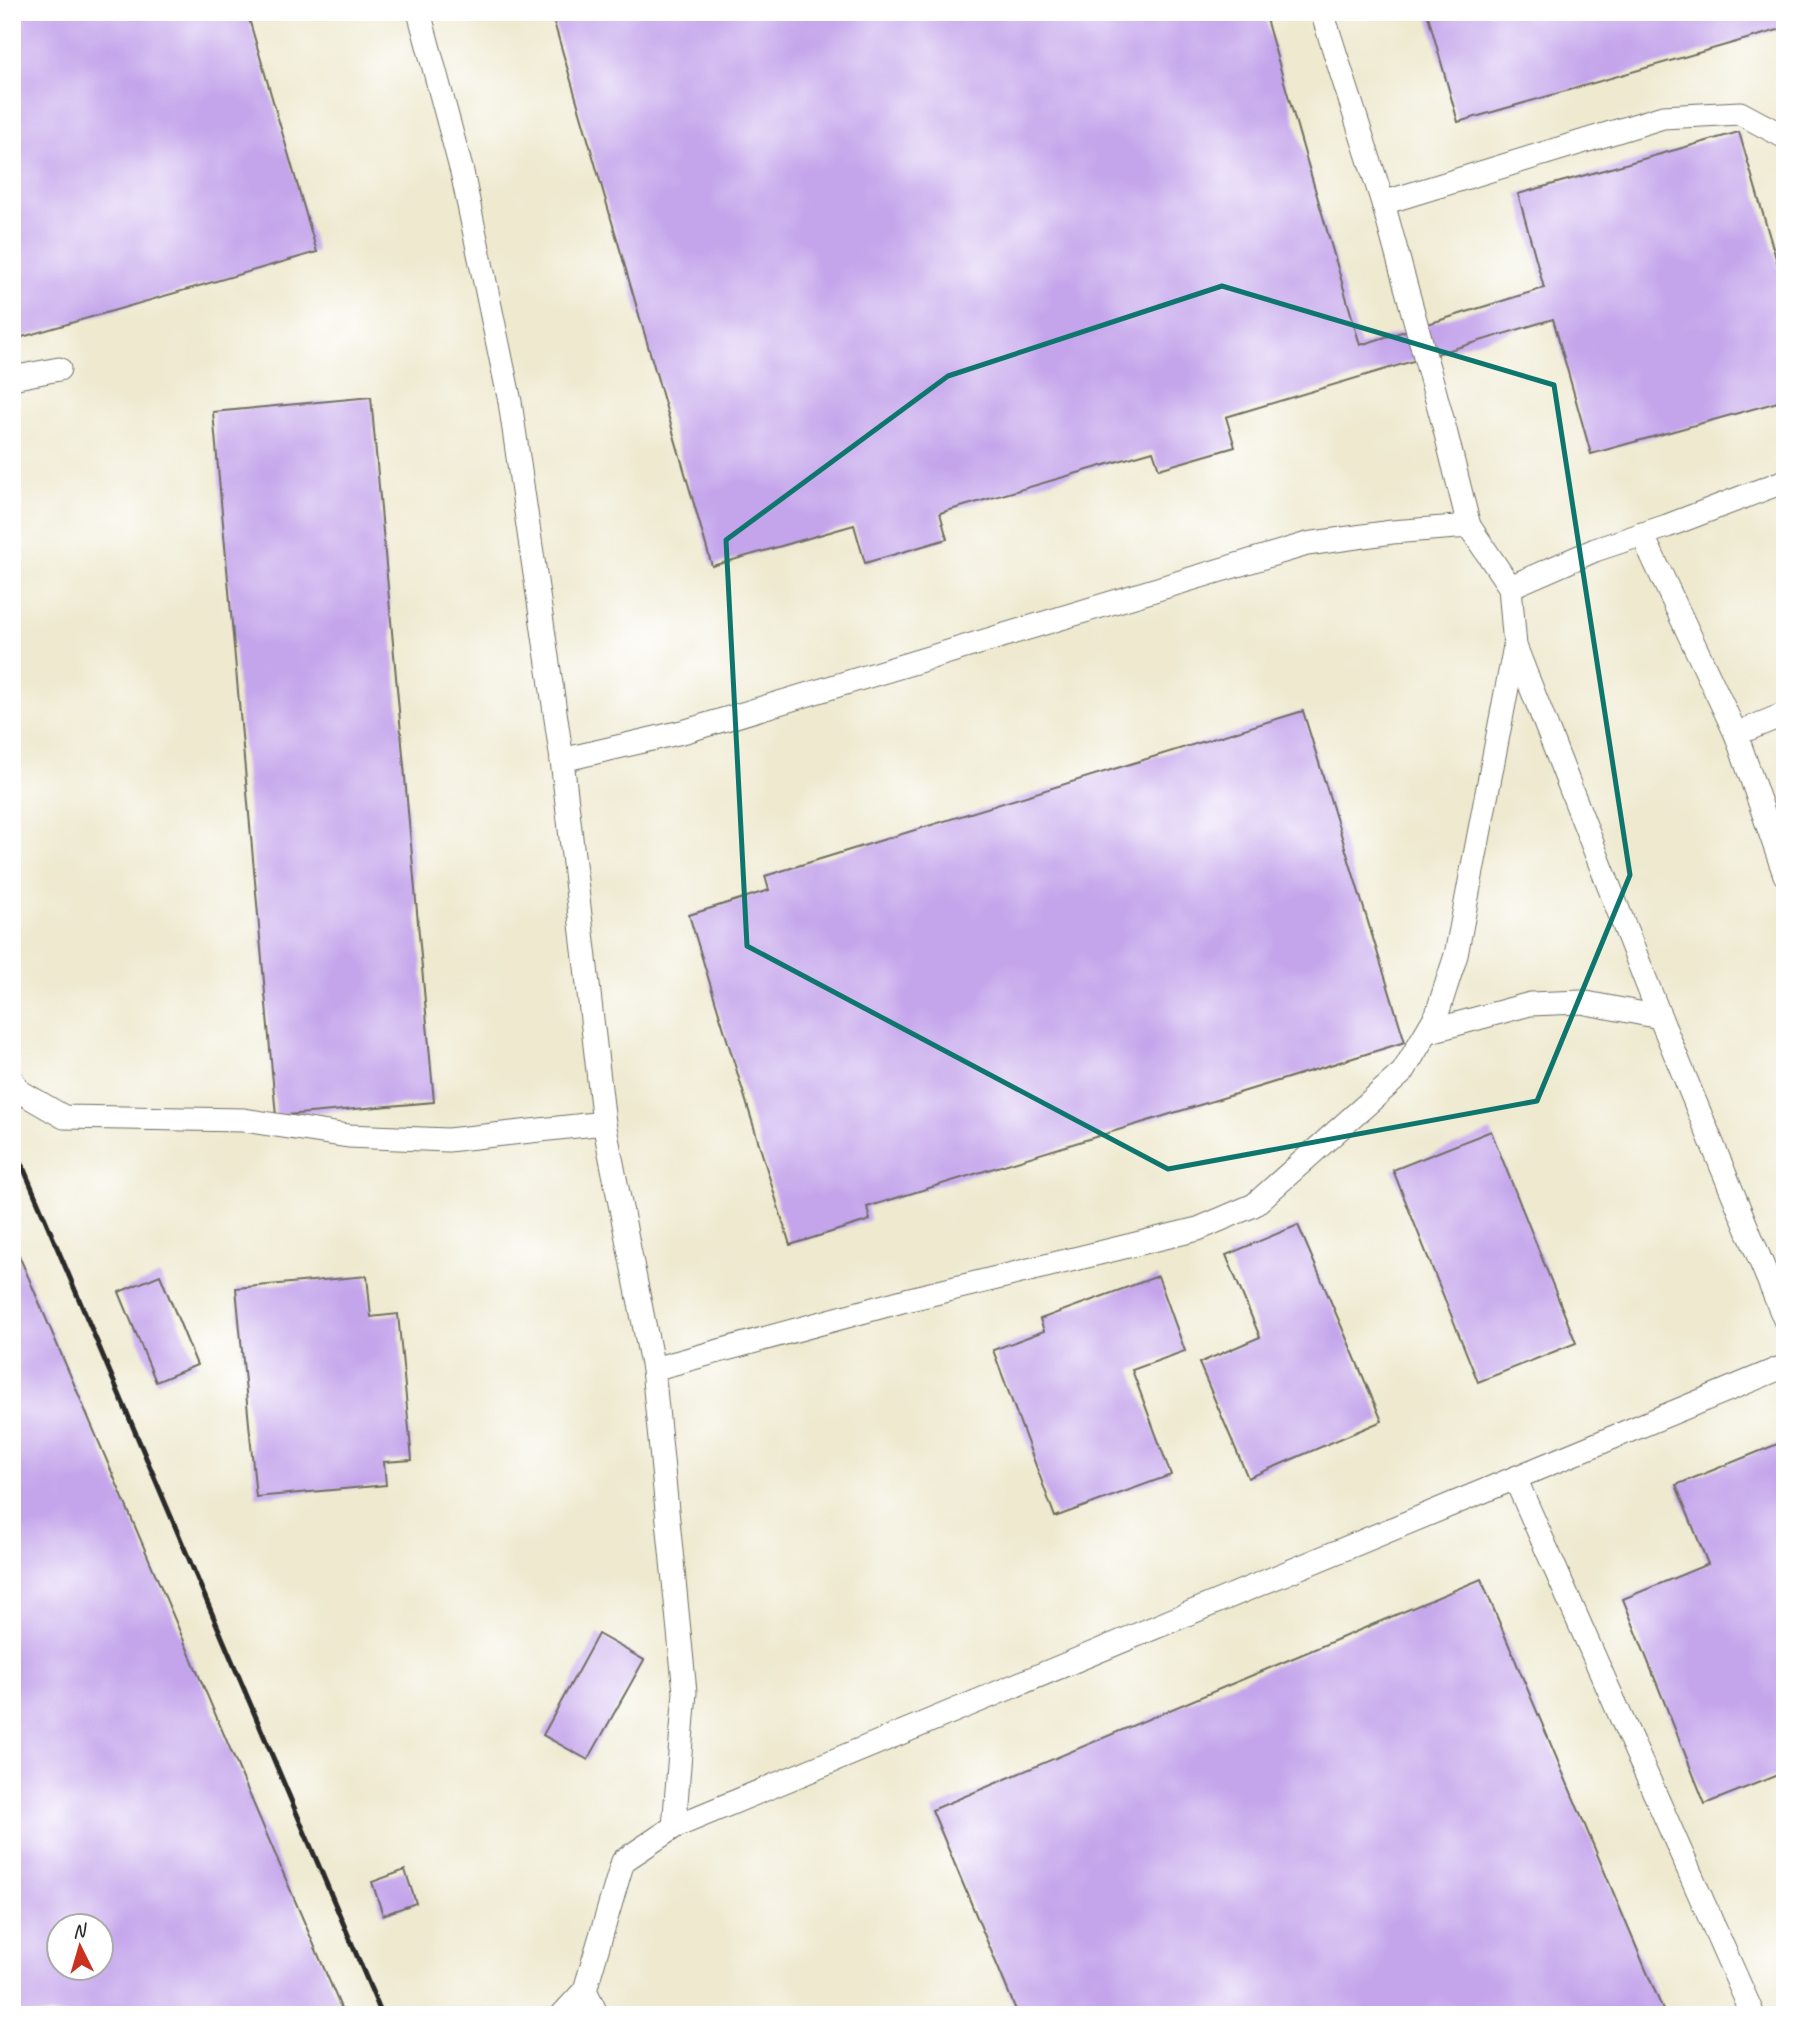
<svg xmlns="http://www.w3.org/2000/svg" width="1797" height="2027" viewBox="0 0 1797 2027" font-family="Caveat,sans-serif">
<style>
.building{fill:#c4a5eb;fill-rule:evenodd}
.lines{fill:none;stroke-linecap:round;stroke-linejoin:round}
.lane-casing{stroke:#6f6e64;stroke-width:25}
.lane{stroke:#fff;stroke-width:23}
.rail{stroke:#2b2b2b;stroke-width:5}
.marked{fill:none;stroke:#0f766e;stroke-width:5;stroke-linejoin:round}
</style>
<rect width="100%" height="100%" fill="#fff"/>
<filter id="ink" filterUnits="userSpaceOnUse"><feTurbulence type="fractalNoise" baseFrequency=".0143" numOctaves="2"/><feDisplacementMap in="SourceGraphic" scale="14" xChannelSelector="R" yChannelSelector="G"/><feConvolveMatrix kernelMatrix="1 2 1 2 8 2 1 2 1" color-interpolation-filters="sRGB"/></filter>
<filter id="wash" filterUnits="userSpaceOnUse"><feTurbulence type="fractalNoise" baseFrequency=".00686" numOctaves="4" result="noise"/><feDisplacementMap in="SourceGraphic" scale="28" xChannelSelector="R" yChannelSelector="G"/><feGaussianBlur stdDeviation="1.57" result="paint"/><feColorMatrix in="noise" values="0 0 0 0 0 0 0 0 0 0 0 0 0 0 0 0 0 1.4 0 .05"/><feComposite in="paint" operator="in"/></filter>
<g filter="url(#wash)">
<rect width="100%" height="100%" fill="#eee9cf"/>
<g id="blocks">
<!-- building -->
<g class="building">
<polygon points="12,12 247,12 317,252 12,340"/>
<polygon points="551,12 1264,12 1360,345 1544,288 1518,194 1739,132 1785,289 1785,400 1591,454 1553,319 1226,417 1235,447 1159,469 1153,451 940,513 947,539 865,563 854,525 712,566"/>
<polygon points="1427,12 1785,12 1785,28 1458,122"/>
<polygon points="371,397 434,1102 276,1116 213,412"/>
<polygon points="1303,711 1405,1042 867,1207 870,1220 790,1245 689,915 769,890 765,876"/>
<polygon points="1491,1131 1576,1343 1478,1382 1393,1170"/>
<polygon points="1298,1225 1382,1421 1248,1478 1199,1363 1260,1337 1226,1255"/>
<path d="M12,1239L344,2015H12ZM60,1926H102V1968H60Z"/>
<polygon points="160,1275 197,1365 156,1382 119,1292"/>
<polygon points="367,1276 371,1317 398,1314 412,1460 384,1462 386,1485 256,1497 236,1288"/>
<polygon points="1158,1276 1185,1351 1132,1370 1171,1475 1055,1517 993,1350 1044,1331 1040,1319"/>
<polygon points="1785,1441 1785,1772 1705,1804 1623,1599 1708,1564 1676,1485"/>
<polygon points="1481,1579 1665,2015 1018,2015 932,1810"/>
<polygon points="598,1634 644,1660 588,1760 543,1735"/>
<polygon points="405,1870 416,1903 383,1915 372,1882"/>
</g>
</g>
</g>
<g filter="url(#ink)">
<use href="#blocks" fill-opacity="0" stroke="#6f6e64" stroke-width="2"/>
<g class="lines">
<defs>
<g id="lane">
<polyline points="419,12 462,172 510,402 562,760 604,1123 653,1369 685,1692 674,1827"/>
<polyline points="1322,12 1383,203 1443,422 1469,526"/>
<polyline points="1383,203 1663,117 1740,113 1785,137"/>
<polyline points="12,378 59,369"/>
<polyline points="1642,534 1736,734 1785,875"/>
<polyline points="1510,587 1515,646 1660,1017 1785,1320"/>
<polyline points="1736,734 1785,714"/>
<polyline points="562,760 686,731 1307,544 1392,532 1469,526 1510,587 1595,550 1667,526 1785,481"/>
<polyline points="1427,1032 1530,1004 1581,1002 1660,1017"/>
<polyline points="12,1080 19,1091 64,1117 244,1120 348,1136 448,1140 604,1123"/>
<polyline points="653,1369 906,1300 1198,1229 1254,1205 1403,1072 1437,1014 1456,955 1515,646"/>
<polyline points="1515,1478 1753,2015"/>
<polyline points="585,1990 597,2015"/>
<polyline points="562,2015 585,1990 623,1861 674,1827 1785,1366"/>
</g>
</defs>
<!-- lane casing -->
<use href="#lane" class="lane-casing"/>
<!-- lane -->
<use href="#lane" class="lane"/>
<!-- rail -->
<polyline class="rail" points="12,1141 382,2015"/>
</g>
</g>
<!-- marked area -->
<path class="marked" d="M1222,286L1554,385L1630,875L1537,1101L1168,1169L747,946L726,540L948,376Z"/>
<!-- margin -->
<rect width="1797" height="2027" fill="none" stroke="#fff" stroke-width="42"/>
<!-- north arrow -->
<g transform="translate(80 1947) rotate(355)"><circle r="33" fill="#ffffff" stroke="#aaaaaa" stroke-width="2"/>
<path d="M0-5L12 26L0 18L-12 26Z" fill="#c8321e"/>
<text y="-10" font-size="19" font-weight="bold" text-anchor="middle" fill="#2b2b2b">N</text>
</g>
</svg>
